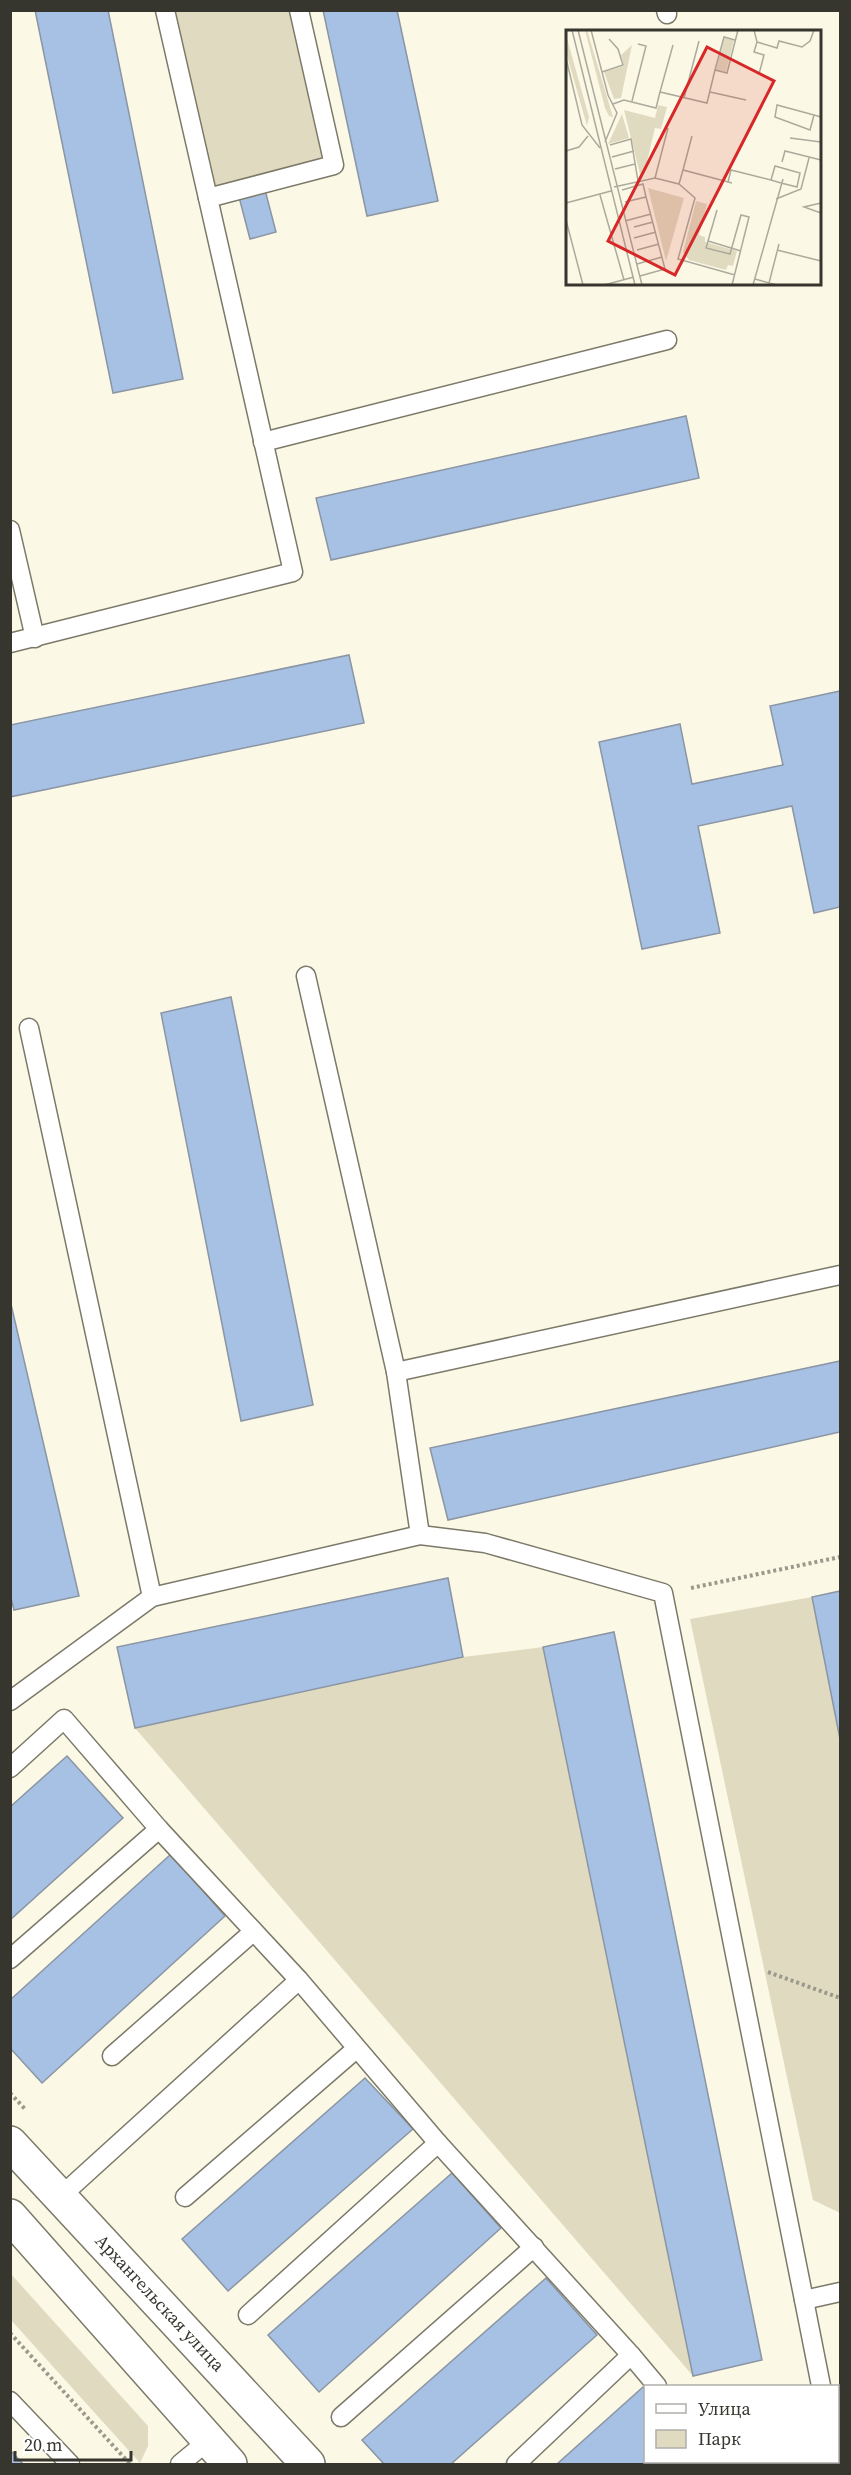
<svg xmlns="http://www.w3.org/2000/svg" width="851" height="2475" viewBox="0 0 851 2475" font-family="'Source Serif 4',serif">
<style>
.green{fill:#e0dbc0}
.building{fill:#a6c1e4;stroke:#8b95a3;stroke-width:1.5}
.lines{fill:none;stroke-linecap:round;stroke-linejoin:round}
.lane-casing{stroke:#7c7969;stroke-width:21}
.primary-casing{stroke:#7c7969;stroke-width:36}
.path{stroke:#9b998c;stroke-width:4;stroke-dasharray:3 3;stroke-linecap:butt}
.lane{stroke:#fff;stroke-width:18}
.primary{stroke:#fff;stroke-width:33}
.labels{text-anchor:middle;stroke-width:5;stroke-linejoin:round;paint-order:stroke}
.street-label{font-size:18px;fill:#36352e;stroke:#fff}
.inset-road{fill:none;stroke:#acaa9c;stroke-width:1.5}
.view{fill:#d62828;fill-opacity:0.15;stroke:#d62828;stroke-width:3}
.inset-edge{fill:none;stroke:#36352e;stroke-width:3}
</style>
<rect width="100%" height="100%" fill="#fbf8e6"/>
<!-- green -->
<g class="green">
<polygon points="171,11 291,11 326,159 212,191"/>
<polygon points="812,1597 840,1739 840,2213 813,2200 690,1619"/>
<polygon points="543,1647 693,2376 135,1728 463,1657"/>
<polygon points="10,2273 148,2426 148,2446 140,2463 11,2320"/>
</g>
<!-- building -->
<g class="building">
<polygon points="35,10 108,10 183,379 113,393"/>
<polygon points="323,10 397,10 438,201 367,216"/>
<polygon points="265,190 276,232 250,239 239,197"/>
<polygon points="686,416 699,478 331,560 316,498"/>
<polygon points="349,655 364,723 10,797 10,725"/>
<polygon points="840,691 840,907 814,913 792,806 698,826 720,933 642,949 599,742 680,724 692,784 783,765 770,706"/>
<polygon points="231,997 313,1405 241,1421 161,1013"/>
<polygon points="10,1300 79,1596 14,1610 10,1594"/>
<polygon points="840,1361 840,1432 448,1520 430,1448"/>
<polygon points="448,1578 463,1657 135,1728 117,1647"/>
<polygon points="840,1591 840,1739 812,1597"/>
<polygon points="614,1632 762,2360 693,2376 543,1647"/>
<polygon points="67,1756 123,1818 10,1920 10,1807"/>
<polygon points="171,1854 225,1916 42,2083 10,2048 10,2000"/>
<polygon points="365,2078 413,2129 228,2291 182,2239"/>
<polygon points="452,2173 501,2228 319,2392 268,2335"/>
<polygon points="546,2278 597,2335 451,2464 384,2464 362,2440"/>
<polygon points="643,2387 646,2390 646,2462 674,2462 670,2464 557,2464"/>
<polygon points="10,2450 23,2464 10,2464"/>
<polygon points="733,2462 825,2462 827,2464 736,2464"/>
</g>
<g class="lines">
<defs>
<g id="lane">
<polyline points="165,10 208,198"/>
<polyline points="666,10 667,14"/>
<polyline points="263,442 667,340"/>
<polyline points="10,530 35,638"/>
<polyline points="10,643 293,572 208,198 334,165 299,10"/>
<polyline points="306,976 396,1372"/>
<polyline points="29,1028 152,1597"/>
<polyline points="420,1535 485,1543 663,1593 804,2300 840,2292"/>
<polyline points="10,1701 152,1597 420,1535 396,1372 840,1275"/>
<polyline points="10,1768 64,1719 159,1829"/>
<polyline points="10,1959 159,1829 299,1980 438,2143 631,2355 657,2386"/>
<polyline points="112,2056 253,1932"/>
<polyline points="61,2196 299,1980"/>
<polyline points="185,2197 356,2049"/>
<polyline points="804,2300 821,2386"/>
<polyline points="248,2315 438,2143"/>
<polyline points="10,2401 70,2464"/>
<polyline points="341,2417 534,2247"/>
<polyline points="180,2464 209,2440"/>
<polyline points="516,2464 631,2355"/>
<polyline points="714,2464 717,2462"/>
</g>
<g id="primary">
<polyline points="10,2143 308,2464"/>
<polyline points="10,2216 230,2464"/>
</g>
</defs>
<!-- lane casing -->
<use href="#lane" class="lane-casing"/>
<!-- primary casing -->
<use href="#primary" class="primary-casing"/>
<!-- path -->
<g class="path">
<polyline points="691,1588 840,1557"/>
<polyline points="768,1972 840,1998"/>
<polyline points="10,2093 26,2110"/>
<polyline points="10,2333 130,2464"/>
<polyline points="838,2457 840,2456"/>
<polyline points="835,2462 835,2464"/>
</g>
<!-- lane -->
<use href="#lane" class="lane"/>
<!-- primary -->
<use href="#primary" class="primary"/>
</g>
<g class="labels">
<!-- street labels -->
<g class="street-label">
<text transform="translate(160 2303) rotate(47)" y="6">Архангельская улица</text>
</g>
</g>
<!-- overview -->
<g transform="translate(566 30)">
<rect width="255" height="255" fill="#fbf8e6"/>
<path d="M19,0H21L47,87L43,86L39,78ZM0,5L23,87L21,96L0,22ZM158,8L168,10L160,42L150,40ZM66,15L55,68L48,69L38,42L58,36L55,25ZM92,75L101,77L95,99L89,98L78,144H74L58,80L89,88ZM56,84L63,108L42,114ZM82,158L118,168L100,231ZM130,171L141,174L133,205L139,207V212L171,221L167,236L162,235L160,240L123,230L117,222Z" fill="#e0dbc0"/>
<path class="inset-road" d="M6,0L69,255M12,0L76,255M25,0L42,65L51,83L39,112M188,0L191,12L211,18L213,11L236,17L244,11L248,0M191,12L188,22L198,25L193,44M0,28L16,95L34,118M149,40L158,7L169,10M36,42L57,35L52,19L43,9M94,62L107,15M144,62L180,70M118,68L133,11M66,71L80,16L72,14M47,74L58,70L90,78L94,62L141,73L149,40L161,43L172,0M248,85L244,100L209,87L211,75L248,85L255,87M224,108L255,112M44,115L65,109L72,151M0,121L13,117L22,106M46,127L68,121M216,132L219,121L255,130M49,139L69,134M117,140L126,106M89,148L102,98M162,152L165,140L205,150L215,153L231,157L234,143L209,136L205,150M113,154L129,168L112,229L169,245M48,157L89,148L113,154L117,140L166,153M56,160L77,154L80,167M34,165L58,250M210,169L235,159L243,128M59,172L80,167L99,239L74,246M0,173L45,161M255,173L238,177L255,183M151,180L142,211L175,221M0,190L17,255M59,191L85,184M68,197L87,192M68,208L90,202M142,211L140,218L164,224L175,185L183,187L166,255M71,220L93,214M211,220L255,231M71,234L96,227M189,249L211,255M203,253L213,214M38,255L68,247M187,255L217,149"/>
<path class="view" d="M141,17L208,51L109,245L42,211Z"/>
<rect width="255" height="255" class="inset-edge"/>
</g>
<!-- border -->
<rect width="851" height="2475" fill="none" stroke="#36352e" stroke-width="24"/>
<!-- legend -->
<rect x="644" y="2385" width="195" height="78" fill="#ffffff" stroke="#afaeab" stroke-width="1.5"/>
<rect x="656" y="2404" width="30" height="9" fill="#ffffff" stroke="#afaeab" stroke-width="1.5"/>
<text x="698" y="2415" font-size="18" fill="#36352e">Улица</text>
<rect x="656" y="2430" width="30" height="18" fill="#e0dbc0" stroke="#afaeab" stroke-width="1.5"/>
<text x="698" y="2445" font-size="18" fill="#36352e">Парк</text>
<!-- scale -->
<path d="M15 2451v9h116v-9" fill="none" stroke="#36352e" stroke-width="3"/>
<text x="24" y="2451" font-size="18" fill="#36352e" stroke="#ffffff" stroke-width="4.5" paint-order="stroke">20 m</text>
</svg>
